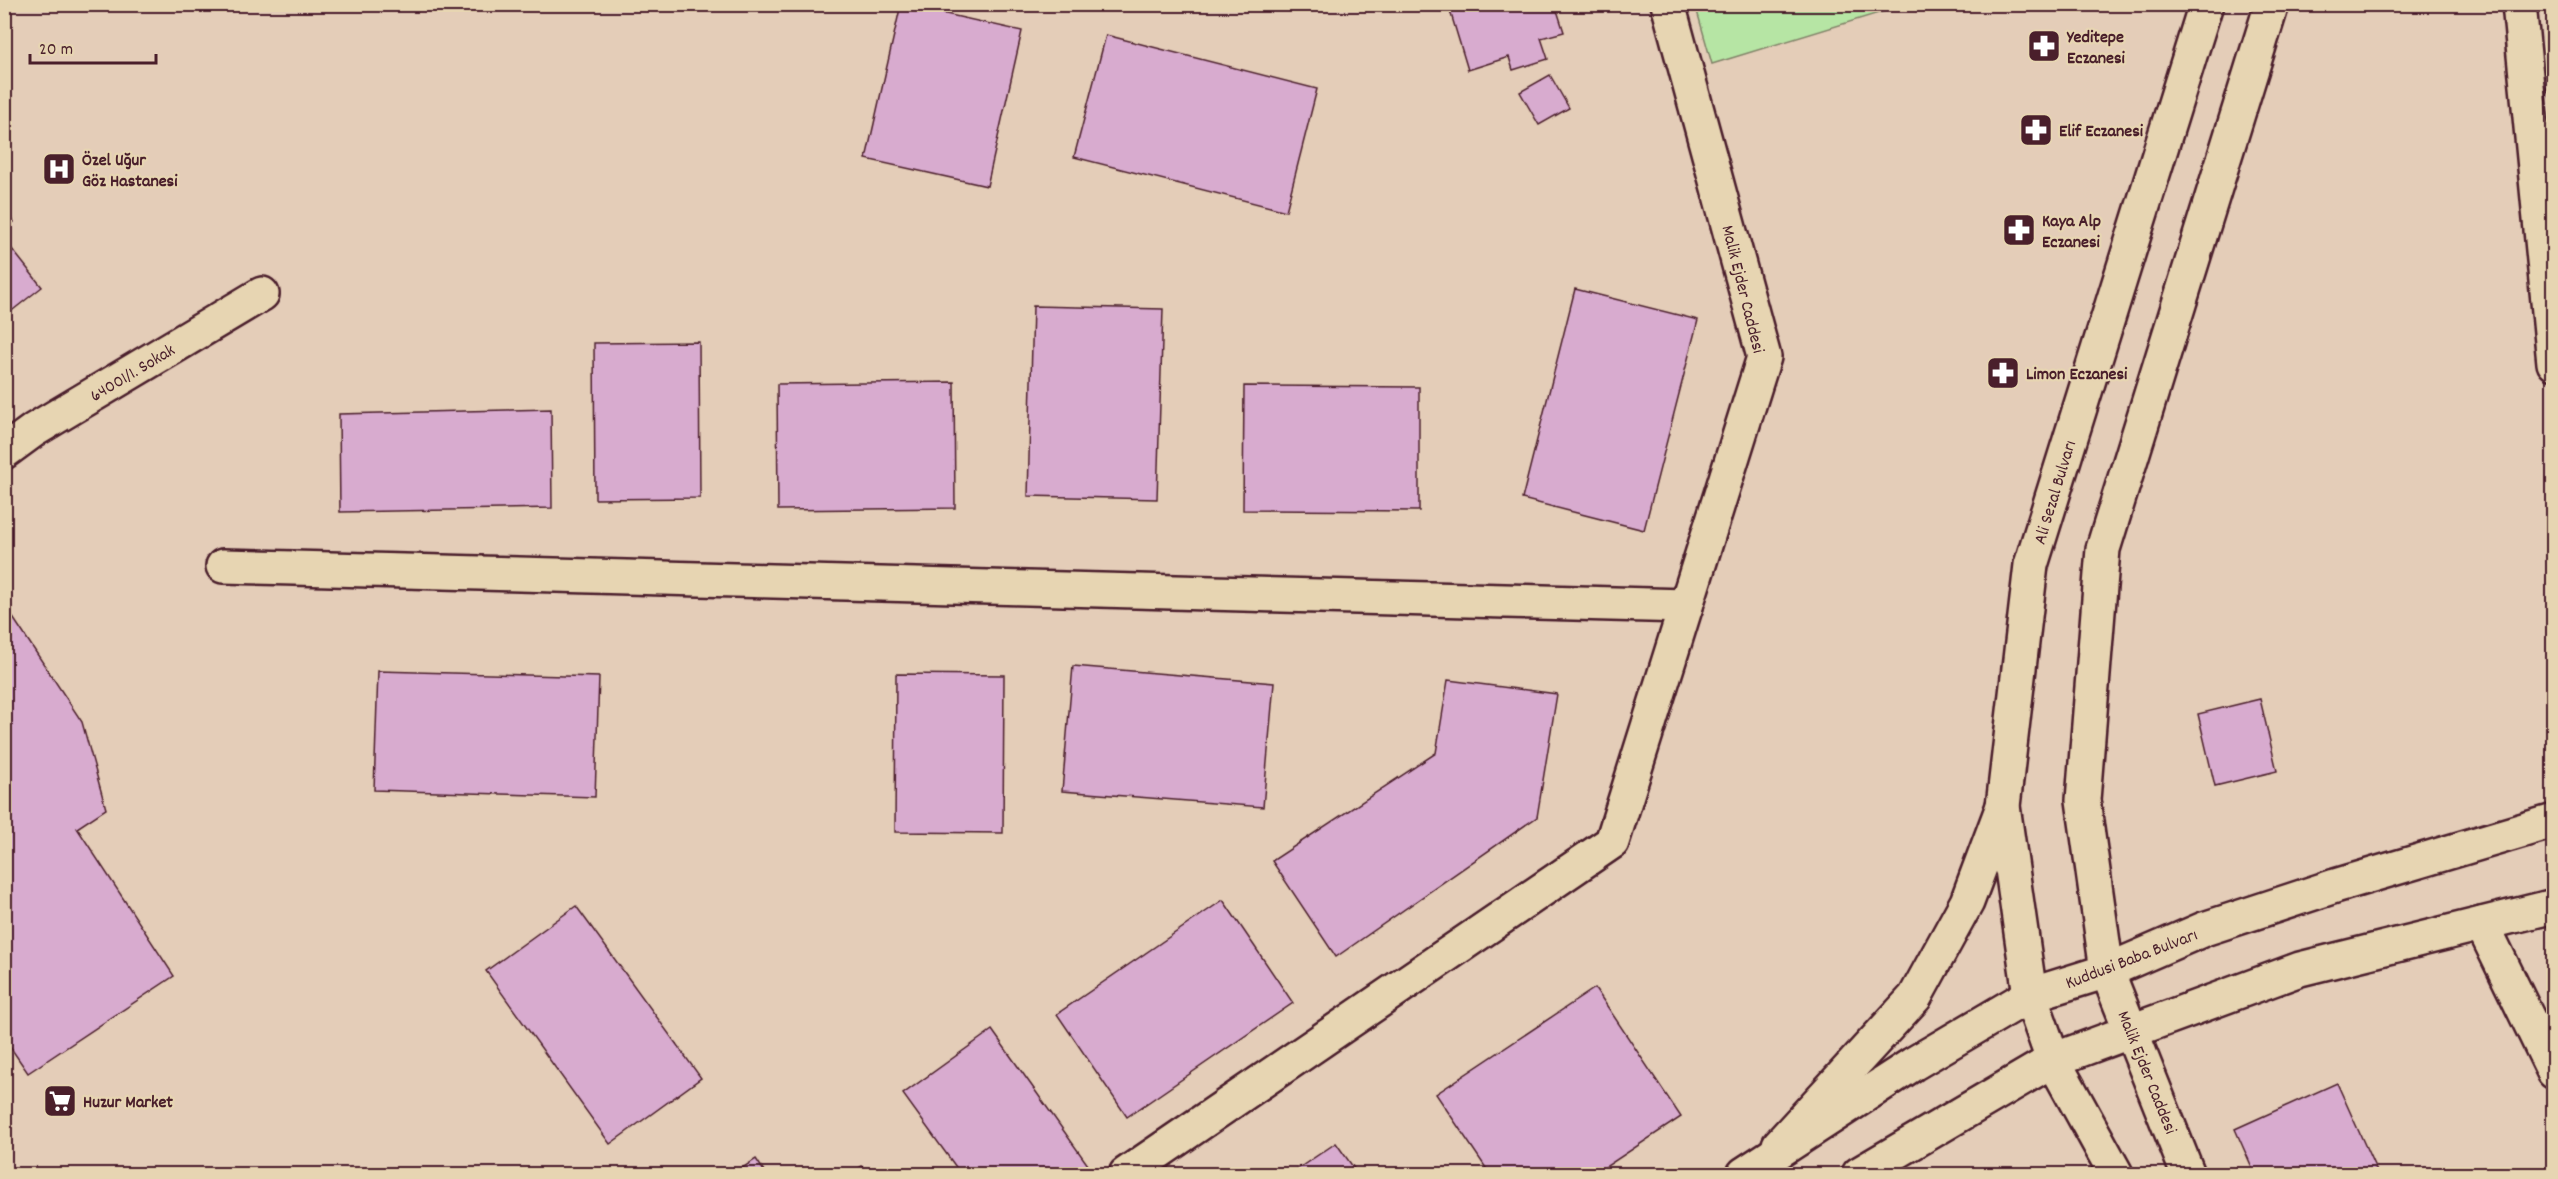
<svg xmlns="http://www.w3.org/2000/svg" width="2558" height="1179" viewBox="0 0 2558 1179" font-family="Dekko,sans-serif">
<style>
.green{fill:#b6e5a4;stroke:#808268;stroke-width:1.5}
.building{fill:#d8abcf;stroke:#4a1f2b;stroke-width:1.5}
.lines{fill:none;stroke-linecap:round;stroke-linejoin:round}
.street-casing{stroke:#4a1f2b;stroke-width:38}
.secondary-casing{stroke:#4a1f2b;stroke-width:38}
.street{stroke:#e7d5b2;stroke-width:33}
.secondary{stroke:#e7d5b2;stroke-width:33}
.labels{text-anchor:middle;stroke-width:4.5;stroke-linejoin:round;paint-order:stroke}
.poi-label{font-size:18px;font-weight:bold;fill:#4a1f2b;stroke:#e7d5b2;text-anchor:start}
.street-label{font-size:18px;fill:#4a1f2b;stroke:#e7d5b2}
</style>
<rect width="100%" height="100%" fill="#e4cdb8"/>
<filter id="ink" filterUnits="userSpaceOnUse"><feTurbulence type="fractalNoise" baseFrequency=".0167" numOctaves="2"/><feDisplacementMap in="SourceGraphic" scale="12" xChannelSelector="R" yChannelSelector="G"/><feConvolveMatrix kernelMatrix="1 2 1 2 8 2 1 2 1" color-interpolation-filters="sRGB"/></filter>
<g filter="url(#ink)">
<!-- green -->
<polygon class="green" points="1695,4 1905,4 1905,5 1712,64"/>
<!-- building -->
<g class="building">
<polygon points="901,4 1022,31 987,186 866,159"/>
<polygon points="1448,4 1555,4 1564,32 1541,38 1548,59 1513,70 1509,57 1468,70"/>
<polygon points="1106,35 1317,89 1286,211 1074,157"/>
<polygon points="2554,73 2554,107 2542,78"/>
<polygon points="1550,75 1569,108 1539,125 1520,92"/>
<polygon points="4,210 14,222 4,230"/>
<polygon points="4,239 42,287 4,317"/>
<polygon points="1575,289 1698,320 1644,530 1522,499"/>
<polygon points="1033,306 1163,309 1157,499 1028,496"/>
<polygon points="699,342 700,498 595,499 594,343"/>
<polygon points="954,382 955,508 778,510 777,384"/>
<polygon points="1244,386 1419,387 1419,511 1243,510"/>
<polygon points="551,409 552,508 340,512 339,414"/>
<polygon points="4,604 82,722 106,809 77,828 174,976 28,1073 4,1038"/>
<polygon points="1073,666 1274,683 1263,807 1062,791"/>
<polygon points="378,671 599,677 595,797 374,790"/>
<polygon points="896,674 1004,675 1003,833 895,832"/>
<polygon points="1448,680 1557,694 1537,817 1336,957 1272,861 1436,753"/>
<polygon points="2260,699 2277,771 2215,786 2198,714"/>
<polygon points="1223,900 1293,1003 1127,1117 1057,1014"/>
<polygon points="576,906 701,1078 610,1144 486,971"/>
<polygon points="1595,988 1681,1117 1595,1174 1490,1174 1436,1094"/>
<polygon points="992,1030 1088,1165 1075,1174 961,1174 903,1094"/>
<polygon points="2337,1083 2378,1174 2255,1174 2235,1129"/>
<polygon points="1336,1143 1358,1174 1290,1174"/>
<polygon points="756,1159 766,1174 733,1174"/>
<polygon points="862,1166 868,1174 849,1174"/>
</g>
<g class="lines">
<defs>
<g id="street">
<polyline points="2519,4 2554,363"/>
<polyline points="4,452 34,430 262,294"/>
<polyline points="223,566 1686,606"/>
<polyline points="2482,924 2554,1072"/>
<polyline points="1779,1145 1915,997 1967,902 2003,806"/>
<polyline points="1126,1174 1612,842 1764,357 1668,4"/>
</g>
<g id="secondary">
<polyline points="1744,1174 1913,1064 2030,995 2107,971 2204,929 2335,886 2554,821"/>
<polyline points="1859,1174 2053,1060 2300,969 2554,906"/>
<polyline points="2116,1174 2053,1060 2030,995 2003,806 2031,565 2206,4"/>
<polyline points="2188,1174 2107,971 2083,800 2103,549 2272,4"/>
</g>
</defs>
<!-- street casing -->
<use href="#street" class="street-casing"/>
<!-- secondary casing -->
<use href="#secondary" class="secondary-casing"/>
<!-- street -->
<use href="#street" class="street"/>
<!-- secondary -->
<use href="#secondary" class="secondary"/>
</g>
</g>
<!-- icons -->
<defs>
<symbol id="pharmacy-square" viewBox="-11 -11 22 22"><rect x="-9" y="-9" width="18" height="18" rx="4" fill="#4a1f2b" stroke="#e7d5b2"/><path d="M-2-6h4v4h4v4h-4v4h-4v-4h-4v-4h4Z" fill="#fff"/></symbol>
<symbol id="hospital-square" viewBox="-11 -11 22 22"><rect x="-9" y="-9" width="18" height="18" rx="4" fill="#4a1f2b" stroke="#e7d5b2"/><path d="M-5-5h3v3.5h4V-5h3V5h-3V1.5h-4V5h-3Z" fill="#fff"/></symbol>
<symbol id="supermarket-square" viewBox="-11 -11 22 22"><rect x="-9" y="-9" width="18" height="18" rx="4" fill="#4a1f2b" stroke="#e7d5b2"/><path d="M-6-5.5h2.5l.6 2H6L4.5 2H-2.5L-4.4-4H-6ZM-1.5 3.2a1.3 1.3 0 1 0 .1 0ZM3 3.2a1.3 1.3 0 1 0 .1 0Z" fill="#fff"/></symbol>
</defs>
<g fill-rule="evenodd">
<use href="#pharmacy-square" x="2025" y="27" width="38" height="38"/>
<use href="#pharmacy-square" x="2017" y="111" width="38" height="38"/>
<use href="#hospital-square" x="40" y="150" width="38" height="38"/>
<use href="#pharmacy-square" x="2000" y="211" width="38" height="38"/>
<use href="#pharmacy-square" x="1984" y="354" width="38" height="38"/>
<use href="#supermarket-square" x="41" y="1082" width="38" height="38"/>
</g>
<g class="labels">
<!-- poi labels -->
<g class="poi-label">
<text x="2067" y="42">Yeditepe<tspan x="2067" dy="21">Eczanesi</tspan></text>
<text x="2059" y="136">Elif Eczanesi</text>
<text x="82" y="165">Özel Uğur<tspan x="82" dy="21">Göz Hastanesi</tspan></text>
<text x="2042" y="226">Kaya Alp<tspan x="2042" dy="21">Eczanesi</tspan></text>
<text x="2026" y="379">Limon Eczanesi</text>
<text x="83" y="1107">Huzur Market</text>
</g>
<!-- street labels -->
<g class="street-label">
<text transform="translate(1744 289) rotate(76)" y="6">Malik Ejder Caddesi</text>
<text transform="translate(132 372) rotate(-31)" y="6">64001/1. Sokak</text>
<text transform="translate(2054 492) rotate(-73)" y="6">Ali Sezal Bulvarı</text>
<text transform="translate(2131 958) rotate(-21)" y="6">Kuddusi Baba Bulvarı</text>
<text transform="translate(2148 1072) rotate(68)" y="6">Malik Ejder Caddesi</text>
</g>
</g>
<!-- margin -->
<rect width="2558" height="1179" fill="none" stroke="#e7d5b2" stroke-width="24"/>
<rect x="12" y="12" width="2534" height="1155" fill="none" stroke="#4a1f2b" stroke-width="2" filter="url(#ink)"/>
<!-- scale -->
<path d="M30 54v9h126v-9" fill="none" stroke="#4a1f2b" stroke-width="3"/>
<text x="39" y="54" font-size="18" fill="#4a1f2b" stroke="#e7d5b2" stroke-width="4.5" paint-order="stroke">20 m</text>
</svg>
